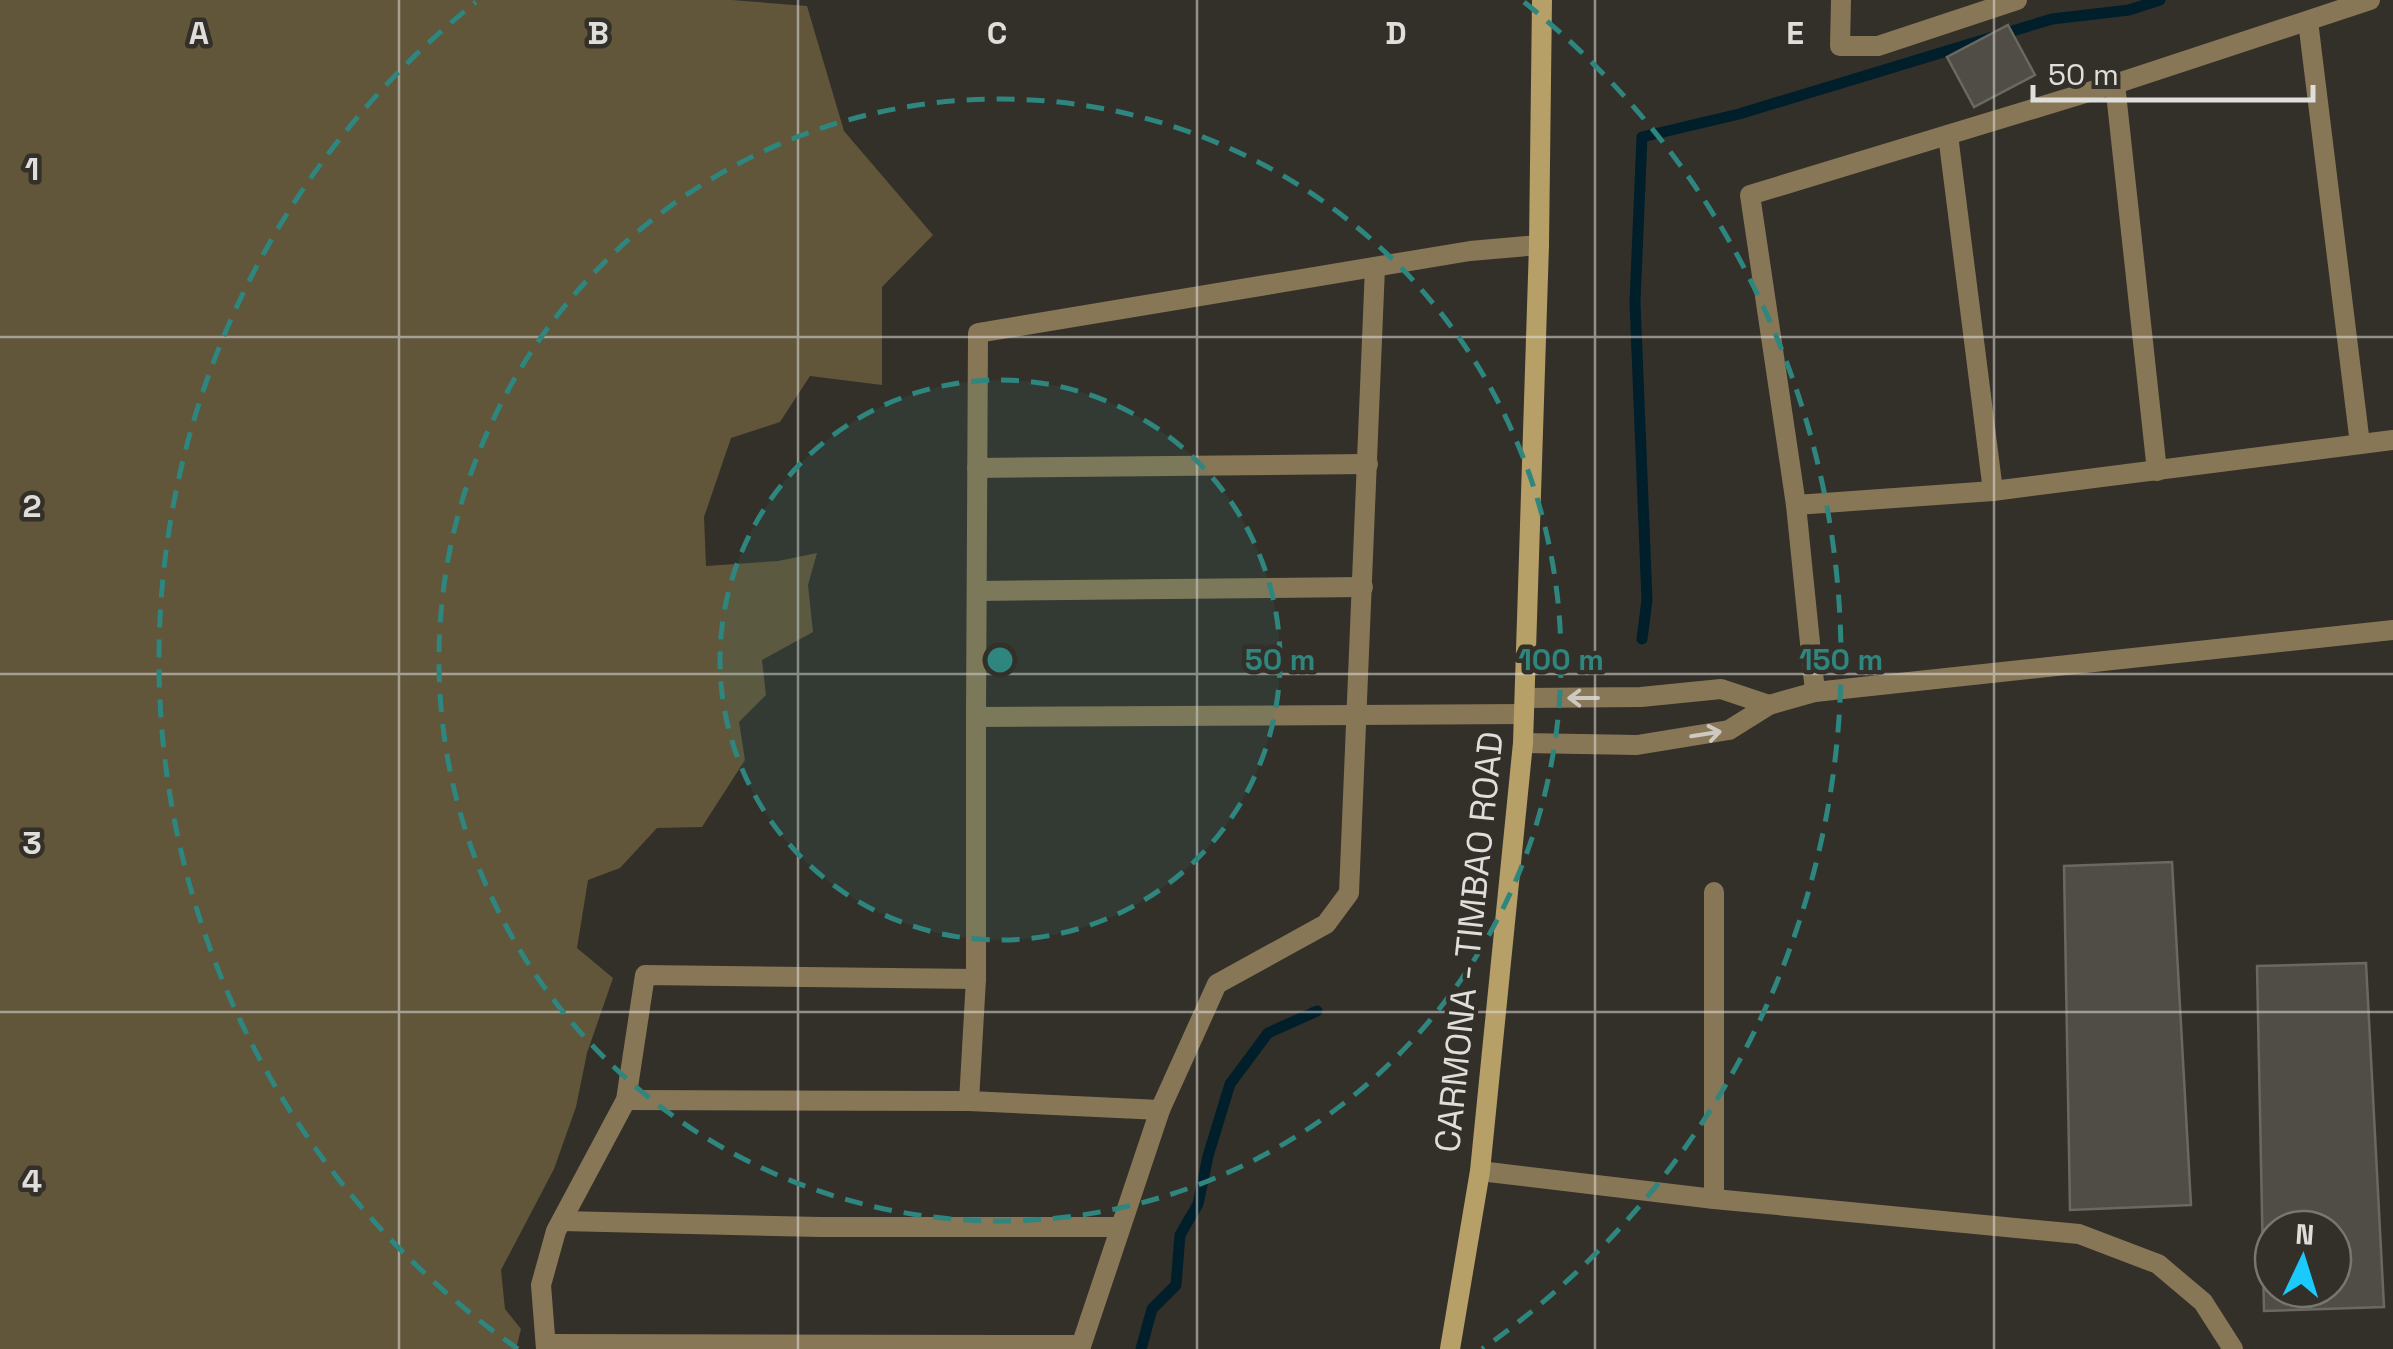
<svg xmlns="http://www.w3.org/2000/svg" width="2393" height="1349" viewBox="0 0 2393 1349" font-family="'Space Grotesk',sans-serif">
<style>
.green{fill:#61553a}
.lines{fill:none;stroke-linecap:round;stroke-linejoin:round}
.stream{stroke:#001f2b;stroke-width:11}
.building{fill:#504d46;stroke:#6b6860;stroke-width:2.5;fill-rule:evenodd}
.service{stroke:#877756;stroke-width:20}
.minor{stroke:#877756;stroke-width:20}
.secondary{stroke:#b79f68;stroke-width:20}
.oneway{stroke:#cec9c0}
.grid{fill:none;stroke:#e0deda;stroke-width:2.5;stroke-opacity:0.55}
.ring{fill:none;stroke:#2e867e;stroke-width:5;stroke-dasharray:18 12}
.labels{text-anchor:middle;stroke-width:9;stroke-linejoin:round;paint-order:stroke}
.street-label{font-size:35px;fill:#e0deda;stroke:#333029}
.grid-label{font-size:32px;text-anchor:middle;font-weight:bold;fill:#e0deda;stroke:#333029;stroke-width:9;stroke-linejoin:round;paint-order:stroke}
.centre{fill:#2e867e;stroke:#333029;stroke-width:5}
.ring-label{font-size:30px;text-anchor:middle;font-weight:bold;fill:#2e867e;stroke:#333029;stroke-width:9;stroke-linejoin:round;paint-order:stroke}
</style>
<rect width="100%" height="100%" fill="#333029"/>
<!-- green -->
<polygon class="green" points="0,0 732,0 807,6 844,131 933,235 882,287 882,385 810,376 780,422 731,438 704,517 706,566 778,561 817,553 808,585 813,632 762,660 766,695 739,722 745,760 702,827 657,828 620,868 588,880 577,948 613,978 587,1053 576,1107 554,1169 501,1270 505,1309 521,1329 516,1349 0,1349"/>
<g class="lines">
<!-- stream -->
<g class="stream">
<polyline points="1642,639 1647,600 1635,302 1642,137 1739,114 2052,19 2129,10 2160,0"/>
<polyline points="1141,1349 1152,1309 1176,1285 1180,1235 1198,1204 1208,1156 1230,1084 1268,1033 1317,1011"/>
</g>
</g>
<!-- building -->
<g class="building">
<polygon points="2008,25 2035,75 1974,107 1947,57"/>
<polygon points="2172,862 2191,1205 2070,1210 2064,866"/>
<path d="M2366,963L2384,1307L2264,1311L2257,966ZM2273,1229H2333V1289H2273Z"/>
</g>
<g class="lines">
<!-- service -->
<g class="service">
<polyline points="1714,892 1714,1199"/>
<polyline points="1480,1171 1714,1199 2079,1234 2158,1264 2203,1302 2233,1349"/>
</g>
<!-- minor -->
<g class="minor">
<polyline points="1841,0 1840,46 1878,46 2017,0"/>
<polyline points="2308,21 2360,444"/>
<polyline points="2115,84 2157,471"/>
<polyline points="1948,135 1993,491"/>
<polyline points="977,468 1368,464"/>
<polyline points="1796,505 1993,491 2393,440"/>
<polyline points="977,591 1363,587"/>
<polyline points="1815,692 1796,505 1750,195 2115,84 2370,0"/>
<polyline points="1525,698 1641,697 1721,689 1769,705"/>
<polyline points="1524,714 976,717 978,333 1470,251 1539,245"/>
<polyline points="1523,743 1637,745 1729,730 1769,705 1815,692 2393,630"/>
<polyline points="626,1100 969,1101 1160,1110"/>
<polyline points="969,1101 976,979 976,717"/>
<polyline points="562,1221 821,1227 1119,1227"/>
<polyline points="546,1344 1081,1345"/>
<polyline points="546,1349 541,1285 556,1231 626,1100 645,975 976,979"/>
<polyline points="1080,1349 1160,1110 1217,984 1326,924 1349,893 1375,267"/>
</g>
<!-- secondary -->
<polyline class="secondary" points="1450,1349 1480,1171 1523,743 1539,245 1542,0"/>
</g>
<!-- one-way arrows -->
<defs><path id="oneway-shaft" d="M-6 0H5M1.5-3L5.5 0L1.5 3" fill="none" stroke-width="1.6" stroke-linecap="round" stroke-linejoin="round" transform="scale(2.5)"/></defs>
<g class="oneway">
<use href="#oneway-shaft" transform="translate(1583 698) rotate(180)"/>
<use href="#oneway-shaft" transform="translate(1706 734) rotate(-9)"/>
</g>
<!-- grid -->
<path class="grid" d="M399,0V1349M798,0V1349M1197,0V1349M1595,0V1349M1994,0V1349M0,337H2393M0,674H2393M0,1012H2393"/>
<!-- distance rings -->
<circle cx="1000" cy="660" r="280" fill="#2e867e" fill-opacity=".12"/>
<g class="ring">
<circle cx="1000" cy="660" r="280"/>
<circle cx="1000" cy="660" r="561"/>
<path d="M518 1349A841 841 0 0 1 476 2M1524 2A841 841 0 0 1 1482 1349"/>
</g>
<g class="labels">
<!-- street labels -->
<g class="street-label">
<text transform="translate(1469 942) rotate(-84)" y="12">CARMONA - TIMBAO ROAD</text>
</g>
</g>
<g class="grid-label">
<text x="199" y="44">A</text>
<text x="598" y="44">B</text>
<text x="997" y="44">C</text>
<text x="1396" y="44">D</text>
<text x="1795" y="44">E</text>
<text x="32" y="180">1</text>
<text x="32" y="517">2</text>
<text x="32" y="854">3</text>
<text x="32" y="1192">4</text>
</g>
<circle cx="1000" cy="660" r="15" class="centre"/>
<g class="ring-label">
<text x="1280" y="670">50 m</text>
<text x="1561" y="670">100 m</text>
<text x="1841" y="670">150 m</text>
</g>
<!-- north arrow -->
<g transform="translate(2303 1259) rotate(4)"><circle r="48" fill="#333029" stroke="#787670" stroke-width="2.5"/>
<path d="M0-8L18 38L0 25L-18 38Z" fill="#1acafc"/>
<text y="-15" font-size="28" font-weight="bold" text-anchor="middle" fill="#e0deda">N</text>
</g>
<!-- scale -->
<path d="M2033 85v15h280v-15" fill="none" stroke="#e0deda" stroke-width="5"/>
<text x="2048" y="85" font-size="30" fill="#e0deda" stroke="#333029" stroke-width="8" paint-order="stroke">50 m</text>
</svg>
